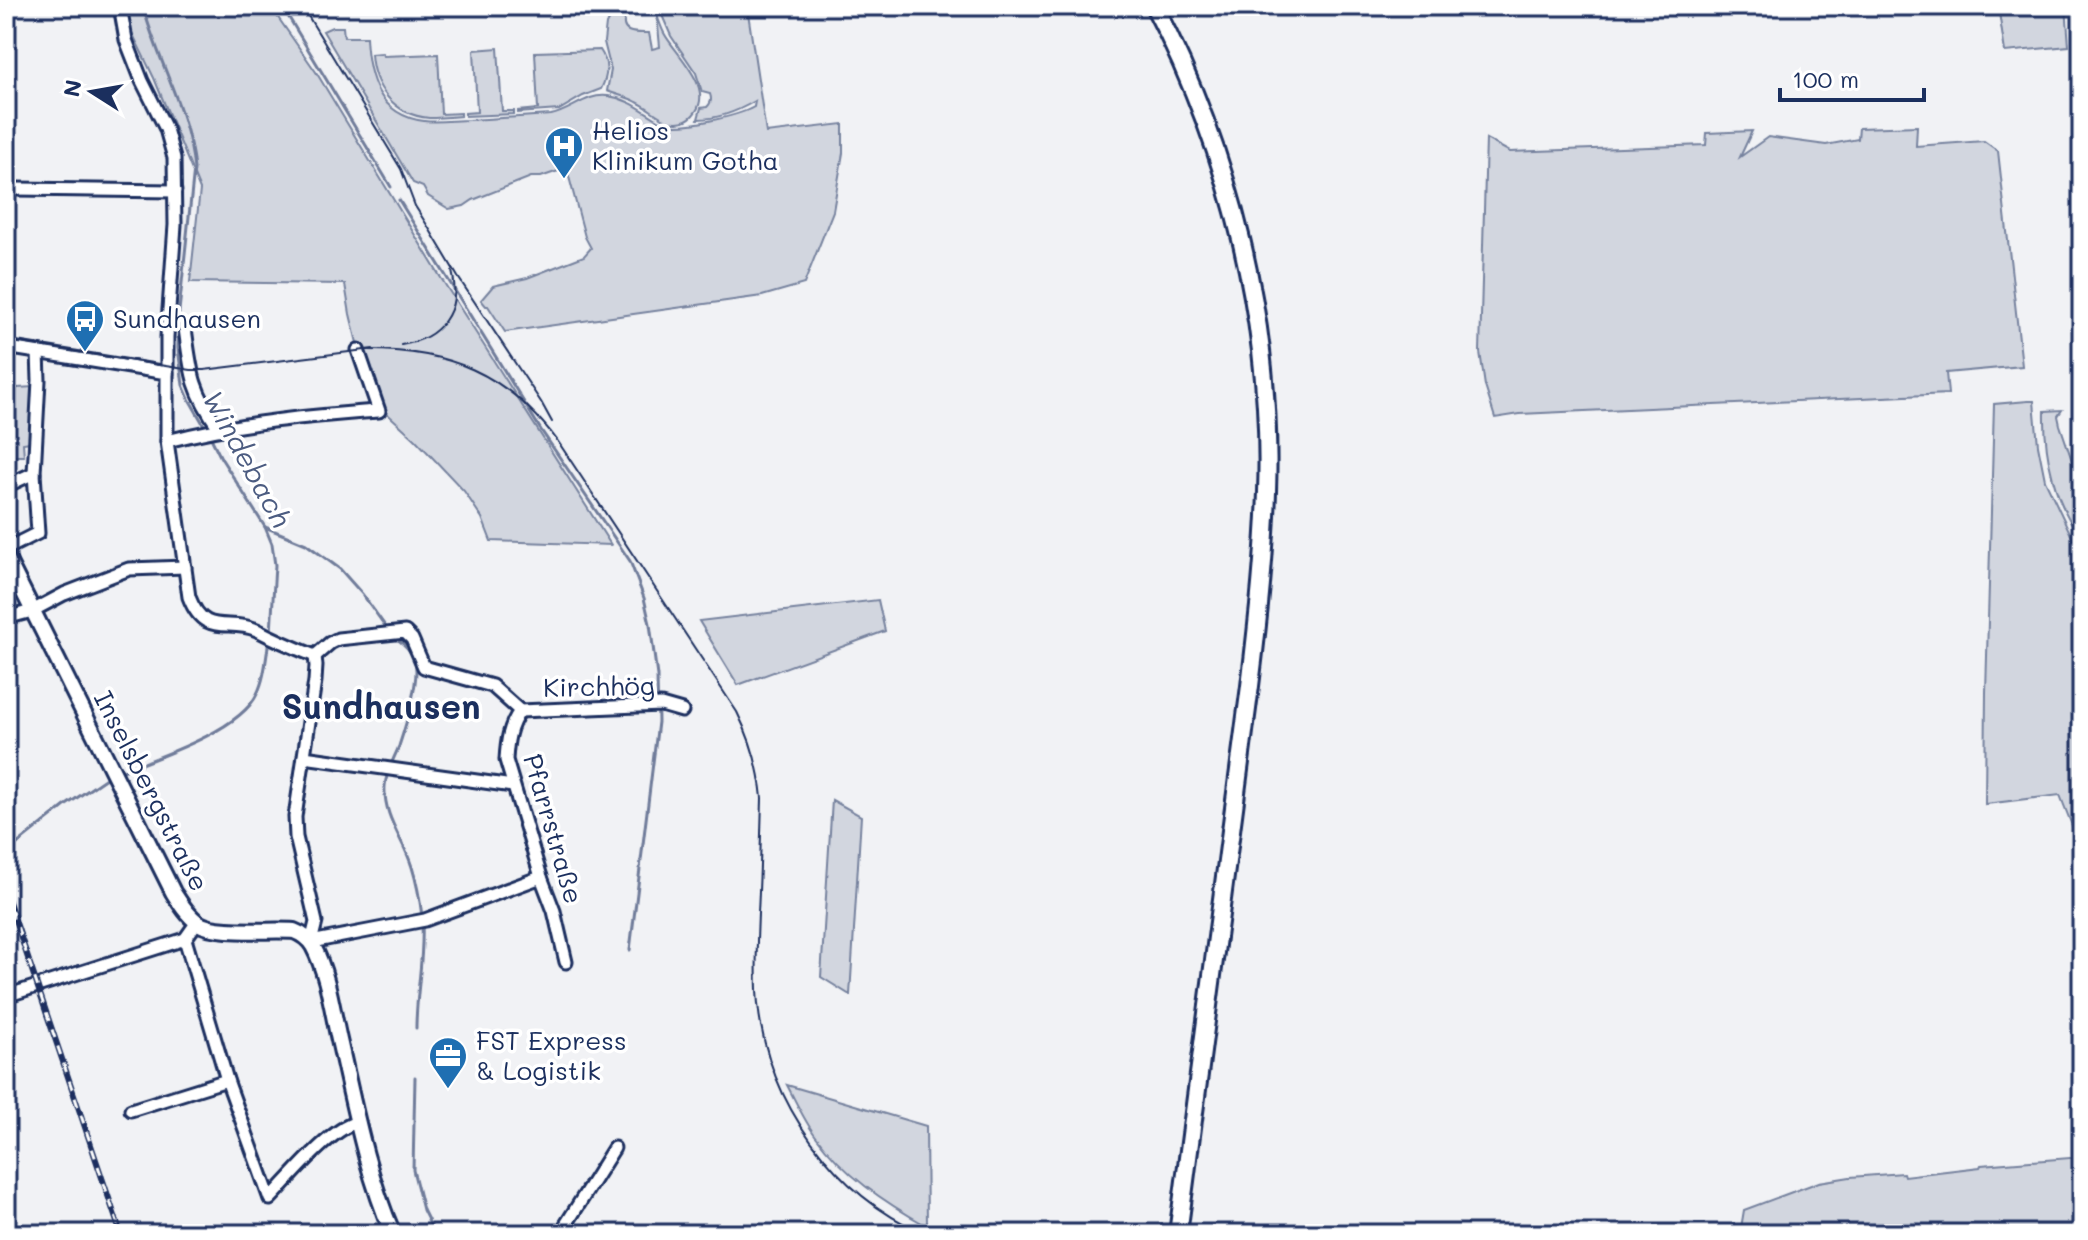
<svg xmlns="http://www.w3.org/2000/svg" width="2088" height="1240" viewBox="0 0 2088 1240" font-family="Mali,sans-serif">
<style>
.green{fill:#d2d6df;stroke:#76829e;stroke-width:2}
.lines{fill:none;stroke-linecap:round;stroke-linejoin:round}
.stream{stroke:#707c9a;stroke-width:3}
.minor-casing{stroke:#1b2f5e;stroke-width:17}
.tertiary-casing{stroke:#1b2f5e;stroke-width:20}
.secondary-casing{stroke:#1b2f5e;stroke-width:22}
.minor{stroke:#fff;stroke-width:11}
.tertiary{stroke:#fff;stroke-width:14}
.secondary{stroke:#fff;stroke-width:16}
.tram{stroke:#1b2f5e;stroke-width:2}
.rail-casing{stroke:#1b2f5e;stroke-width:6}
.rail{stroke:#fff;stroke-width:3;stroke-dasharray:9;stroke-linecap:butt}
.labels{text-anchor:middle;stroke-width:7;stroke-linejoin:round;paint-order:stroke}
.poi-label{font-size:26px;fill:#1b2f5e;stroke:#fff;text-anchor:start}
.street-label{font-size:26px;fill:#1b2f5e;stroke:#fff}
.water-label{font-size:28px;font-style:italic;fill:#4c5c81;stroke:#fff}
.district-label{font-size:34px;font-weight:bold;fill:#1b2f5e;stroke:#fff}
</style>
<rect width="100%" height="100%" fill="#f1f2f5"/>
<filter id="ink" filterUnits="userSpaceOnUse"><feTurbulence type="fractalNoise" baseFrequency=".0125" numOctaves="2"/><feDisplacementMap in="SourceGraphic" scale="16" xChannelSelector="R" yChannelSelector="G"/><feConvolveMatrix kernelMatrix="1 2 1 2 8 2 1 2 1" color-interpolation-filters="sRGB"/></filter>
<g filter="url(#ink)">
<!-- green -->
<g class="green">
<polygon points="124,6 270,6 316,72 441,278 611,545 491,541 482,518 464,491 415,439 381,408 357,343 350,314 345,284 190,282 200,190 154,78 125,18"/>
<path d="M658,6H747L766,133L843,124V153L833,211L804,284L762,296L505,332L488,306H486L481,300L493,286L527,278L576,259L584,256L591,248L585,237L568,173L564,169L541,177H531L473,200L464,206L449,209L428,196L423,187L413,183L323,31L332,27H343L344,37H366C368,77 378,115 424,121C439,123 454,120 469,120C496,118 523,117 551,115C571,111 587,93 608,96C631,99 645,113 664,123C679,130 738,116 754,107L755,101C738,111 718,119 698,119L701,108L707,107C711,103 712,100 710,94L702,92L696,73L671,36Z"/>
<polygon points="1998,6 2066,6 2069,46 2005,52"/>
<path d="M612,13L625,17C619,35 637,33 649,33L652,49L660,47L657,15C659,21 661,27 664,33C675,54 717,89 693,115C687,122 678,123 669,121C658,117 648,107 637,102C628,97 617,95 607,91L611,70L604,42L606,24Z"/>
<polygon points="498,48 502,111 514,111 514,114 465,116 465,113 477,112 474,50"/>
<path d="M600,50C609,63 608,75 601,89L583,96L559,110L518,113V111L538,109L535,52Z"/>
<path d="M382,53L383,56L438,54L441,114L461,113V116C450,117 440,118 429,118C394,115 373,87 371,54Z"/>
<polygon points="1917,126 1916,146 1984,141 1998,151 2022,366 1946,373 1948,394 1520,414 1495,418 1485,386 1480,352 1486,139 1510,152 1706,145 1707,133 1752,131 1740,157 1768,137 1826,145 1858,139 1859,128"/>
<polygon points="34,387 32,433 30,442 23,443 24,456 6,456 6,398 13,394 17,388"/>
<polygon points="2028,401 2034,401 2038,445 2045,480 2082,558 2082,851 2060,795 1985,804 1986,692 1994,404"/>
<path d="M2062,410L2058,416L2060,425L2082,490V538C2054,504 2044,454 2045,411Z"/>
<polygon points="878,600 885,631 738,685 699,621"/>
<polygon points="832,800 861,816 850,995 821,977"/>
<path d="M787,1085L926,1126L927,1226C884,1202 844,1175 815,1135C804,1120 796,1102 787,1085Z"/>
<polygon points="2082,1157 2082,1234 1740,1234 1744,1210 1819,1182 1850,1177 1903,1173 1904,1176 1980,1167 1981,1165"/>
</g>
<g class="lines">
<!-- stream -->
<g class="stream">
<path d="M143,6C157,60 189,112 194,169L179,311L178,348L183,385L189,399L205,427"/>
<polyline points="282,6 391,187"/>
<polyline points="399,200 541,430 630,561 644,598 650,624 657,676 658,722 630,950"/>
<polyline points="209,434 221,458 265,527 272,544 275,565 271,633"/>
<polyline points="265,527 306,544 340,569 363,595 388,630"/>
<path d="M396,638C405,645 412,651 415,662C420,679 405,728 399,746C394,759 386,772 385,786C383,817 404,840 412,867C417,883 420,900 422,916"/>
<path d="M120,772C156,758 240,731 257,694C265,678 266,658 269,640"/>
<polyline points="12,848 65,806 109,776"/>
<path d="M416,1028C416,993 424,958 422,923"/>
<polyline points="415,1077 413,1170 423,1210 435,1234"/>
</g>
<defs>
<g id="minor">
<path d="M120,6L126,40L142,81L166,129L174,158L175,225L167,337V441L189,597C205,639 228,617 257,630C276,640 295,648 315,656"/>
<polyline points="6,193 9,189 16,189 175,191"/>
<path d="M185,328C191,373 192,390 219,428"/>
<polyline points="6,347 167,373"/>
<path d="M167,441C237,423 307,416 379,411L358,350"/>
<polyline points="6,486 34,473"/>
<polyline points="6,549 38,533 34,473 39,380 38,352"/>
<polyline points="6,618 32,611 64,594 129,569 185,567"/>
<polyline points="315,656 316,666 315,681 295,817 296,837 316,922 311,942 425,920 541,877"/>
<polyline points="315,656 330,643 338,639 405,632 412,639 424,667 492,686 520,711 661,705 682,711"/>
<path d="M520,711C509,726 507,742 506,760L541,877L554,911L566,962"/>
<polyline points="304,757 513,786"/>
<path d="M185,939L227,1080L270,1199C291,1177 329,1130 357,1122"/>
<polyline points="6,996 185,939 197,922"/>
<polyline points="131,1110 227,1080"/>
<polyline points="560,1234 614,1148"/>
</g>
<path id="tertiary" d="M6,557L173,892C180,903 187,915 198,923C216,935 270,929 294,931C302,934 308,938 313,946C328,974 332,1009 339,1040C354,1105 366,1172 393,1234"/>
<path id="secondary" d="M1154,6C1231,154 1273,325 1267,492C1265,557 1258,621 1250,686L1178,1234"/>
</defs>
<!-- minor casing -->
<use href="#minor" class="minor-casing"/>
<!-- tertiary casing -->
<use href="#tertiary" class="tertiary-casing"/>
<!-- secondary casing -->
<use href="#secondary" class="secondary-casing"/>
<!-- minor -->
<use href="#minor" class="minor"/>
<!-- tertiary -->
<use href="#tertiary" class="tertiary"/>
<!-- secondary -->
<use href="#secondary" class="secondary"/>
<!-- tram -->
<g class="tram">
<polyline points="302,6 401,169 415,206 427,225 458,277 541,402 552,422"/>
<polyline points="6,341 191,370 204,370 373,349"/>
<path d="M401,345C440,339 462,311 452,271"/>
<path d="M364,350C448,349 506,373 557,440L737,712C751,740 759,767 762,798C761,836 760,875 758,913C757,943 755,974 758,1004C768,1102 834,1195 925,1234"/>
</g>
<defs>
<polyline id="rail" points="6,893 121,1234"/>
</defs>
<!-- rail casing -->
<use href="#rail" class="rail-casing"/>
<!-- rail -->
<use href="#rail" class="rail"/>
</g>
</g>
<!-- icons -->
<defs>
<symbol id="hospital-pin" viewBox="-11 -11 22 30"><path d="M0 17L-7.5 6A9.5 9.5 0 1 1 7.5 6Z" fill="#1f6fb2" stroke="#fff"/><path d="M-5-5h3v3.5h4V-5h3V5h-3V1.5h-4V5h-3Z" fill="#fff"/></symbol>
<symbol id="bus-pin" viewBox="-11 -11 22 30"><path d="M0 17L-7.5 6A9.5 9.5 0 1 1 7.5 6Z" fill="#1f6fb2" stroke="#fff"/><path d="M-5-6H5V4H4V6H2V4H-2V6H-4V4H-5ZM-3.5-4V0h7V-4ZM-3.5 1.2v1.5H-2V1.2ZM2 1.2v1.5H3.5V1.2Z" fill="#fff"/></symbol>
<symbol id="office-pin" viewBox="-11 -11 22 30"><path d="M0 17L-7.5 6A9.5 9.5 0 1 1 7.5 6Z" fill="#1f6fb2" stroke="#fff"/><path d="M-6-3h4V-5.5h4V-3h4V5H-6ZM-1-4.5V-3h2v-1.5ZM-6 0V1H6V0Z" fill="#fff"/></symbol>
</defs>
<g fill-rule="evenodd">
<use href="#hospital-pin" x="542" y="124" width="44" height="60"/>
<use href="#bus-pin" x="63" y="297" width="44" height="60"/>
<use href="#office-pin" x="426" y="1034" width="44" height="60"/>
</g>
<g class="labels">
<!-- poi labels -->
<g class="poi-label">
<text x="592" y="140">Helios<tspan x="592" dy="30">Klinikum Gotha</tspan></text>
<text x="113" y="328">Sundhausen</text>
<text x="476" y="1050">FST Express<tspan x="476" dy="30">&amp; Logistik</tspan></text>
</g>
<!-- street labels -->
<g class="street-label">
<text transform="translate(599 687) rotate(-1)" y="9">Kirchhög</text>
<text transform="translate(151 791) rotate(63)" y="9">Inselsbergstraße</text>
<text transform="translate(553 829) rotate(74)" y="9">Pfarrstraße</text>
</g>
<!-- water labels -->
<g class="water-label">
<text transform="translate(247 459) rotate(61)" y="10">Windebach</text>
</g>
<!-- district labels -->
<g class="district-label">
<text x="381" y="719">Sundhausen</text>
</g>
</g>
<!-- margin -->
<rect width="2088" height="1240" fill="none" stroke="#fff" stroke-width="32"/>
<rect x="16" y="16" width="2056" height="1208" fill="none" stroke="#1b2f5e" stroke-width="3" filter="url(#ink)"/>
<!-- north arrow -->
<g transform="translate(92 92) rotate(281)" stroke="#ffffff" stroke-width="6" paint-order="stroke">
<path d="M0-6L14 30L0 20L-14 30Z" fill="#1b2f5e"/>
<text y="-12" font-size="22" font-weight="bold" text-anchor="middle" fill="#1b2f5e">N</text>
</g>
<!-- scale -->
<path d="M1780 88v12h144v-12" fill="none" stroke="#1b2f5e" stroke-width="4"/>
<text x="1792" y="88" font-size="24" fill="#1b2f5e" stroke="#ffffff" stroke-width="6" paint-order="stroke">100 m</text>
</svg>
